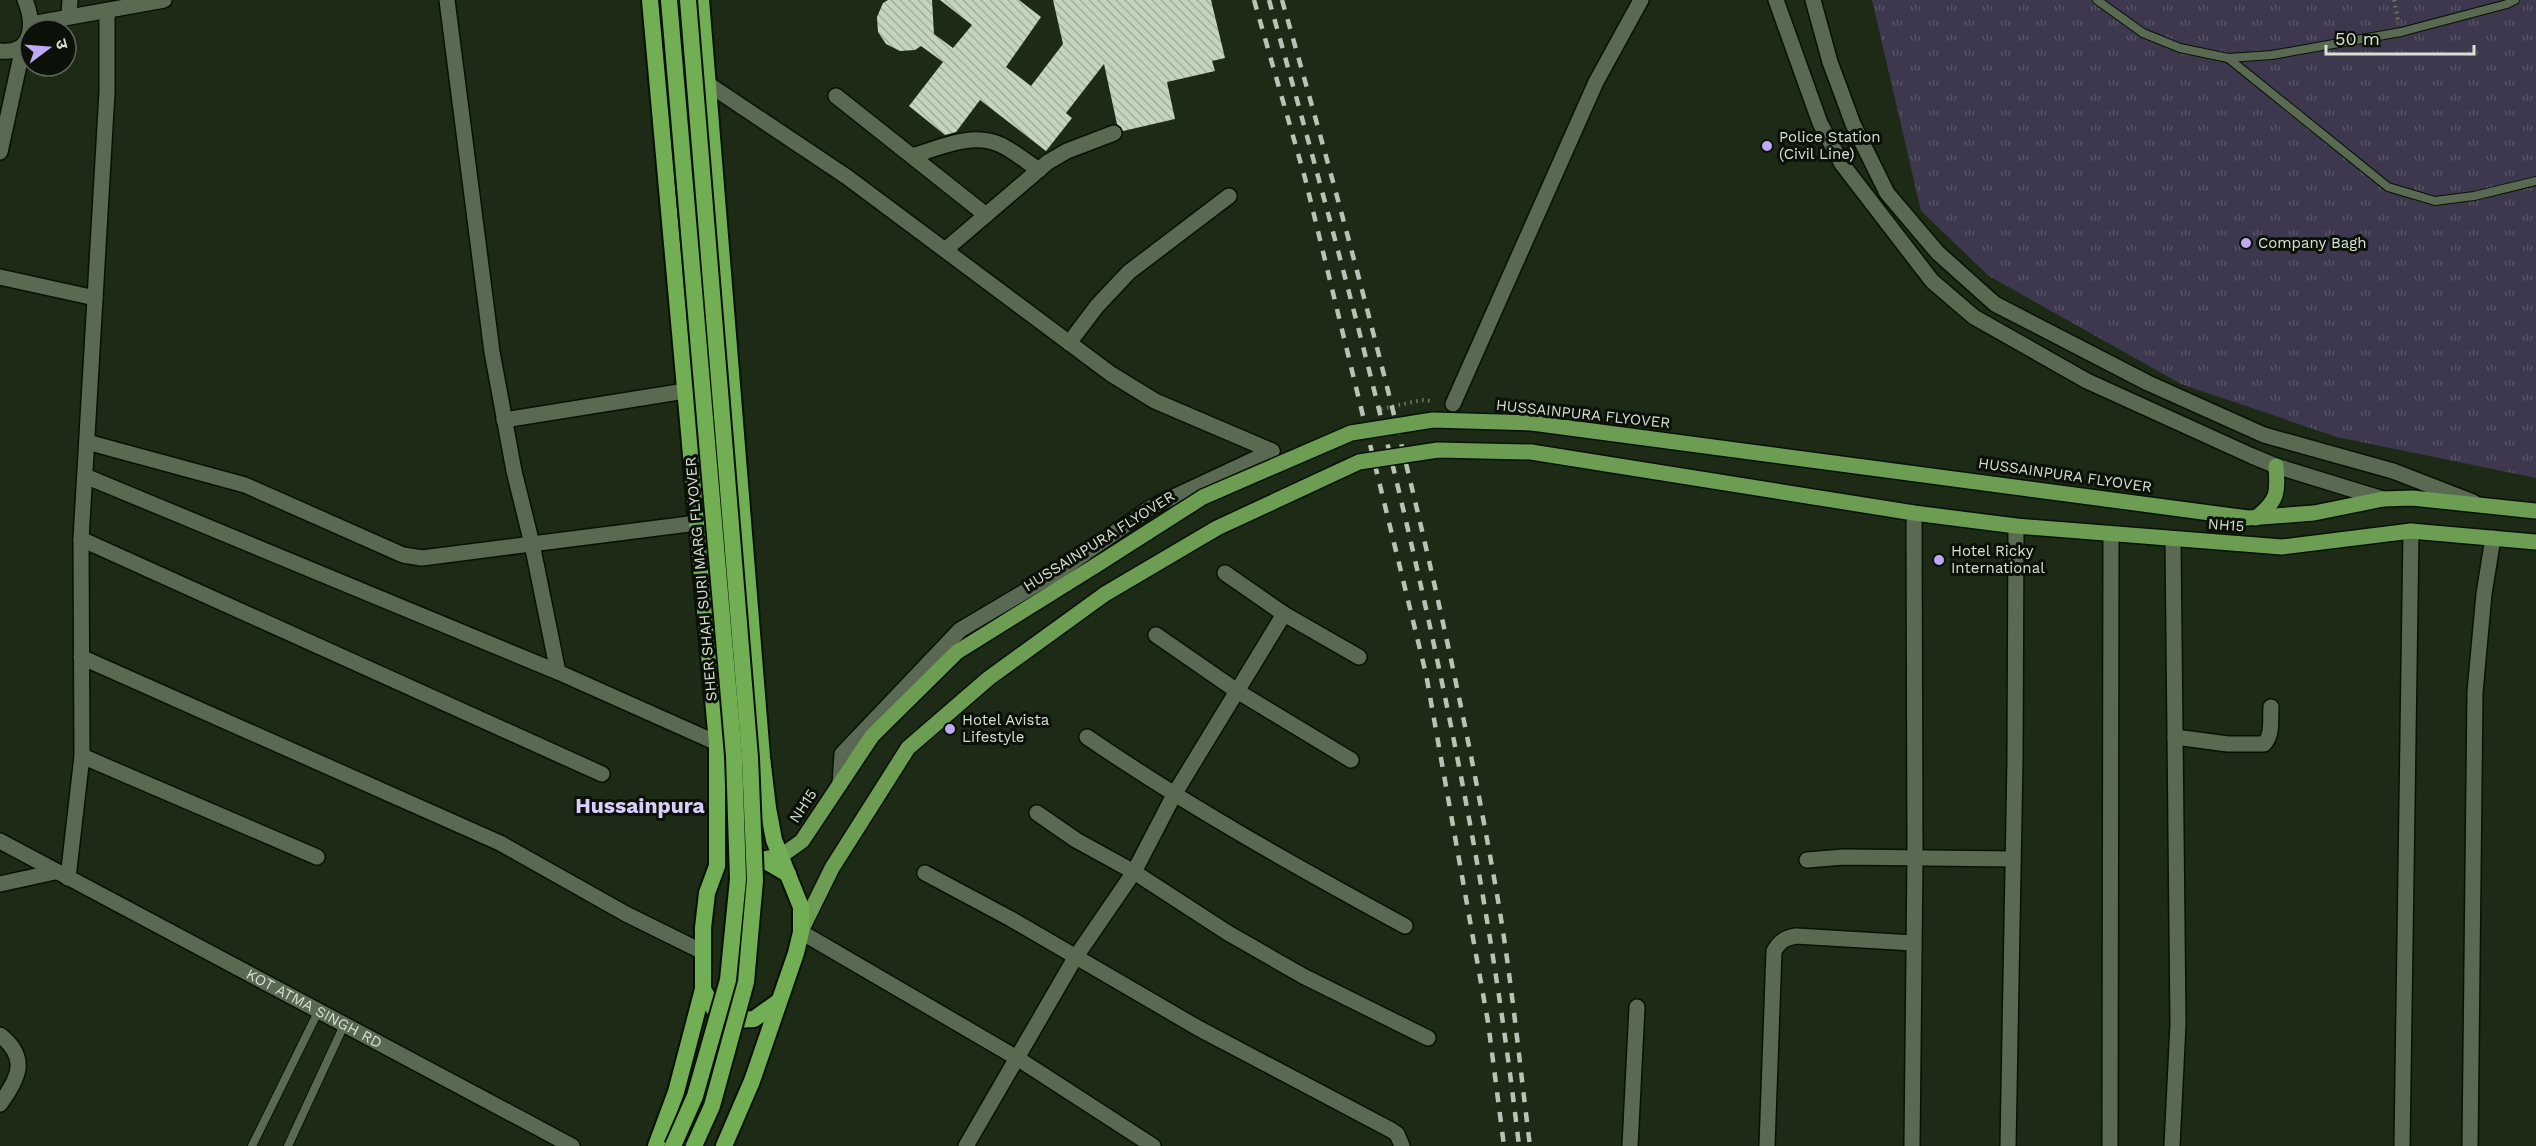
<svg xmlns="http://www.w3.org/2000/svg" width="2536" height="1146" viewBox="0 0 2536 1146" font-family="'Work Sans','Noto Sans Devanagari',sans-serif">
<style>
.park{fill:url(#park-tufts)}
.building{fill:url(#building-back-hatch)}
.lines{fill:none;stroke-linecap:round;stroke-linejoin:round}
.service-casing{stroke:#071203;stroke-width:10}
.minor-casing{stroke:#071203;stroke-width:18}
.tertiary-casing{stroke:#071203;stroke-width:18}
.secondary-casing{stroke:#071203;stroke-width:18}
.primary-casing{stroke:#071203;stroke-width:18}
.trunk-casing{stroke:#071203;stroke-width:20}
.path{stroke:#6e7968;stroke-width:4;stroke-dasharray:1.5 4.5;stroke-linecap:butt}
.service{stroke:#596952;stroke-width:8}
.minor{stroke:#596952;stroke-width:15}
.tertiary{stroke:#596952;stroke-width:15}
.secondary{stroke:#596952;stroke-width:15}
.primary{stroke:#6c9d53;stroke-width:15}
.trunk{stroke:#72ae53;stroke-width:16}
.rail{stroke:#b9c3b5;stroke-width:4.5;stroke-dasharray:10 10;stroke-linecap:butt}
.primary-bridge-casing{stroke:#071203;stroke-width:18;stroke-linecap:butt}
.trunk-bridge-casing{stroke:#071203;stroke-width:20;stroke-linecap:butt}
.primary-bridge{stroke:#6c9d53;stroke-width:15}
.trunk-bridge{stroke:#72ae53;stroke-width:16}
.poi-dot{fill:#bea9f5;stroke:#0b1108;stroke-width:2}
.labels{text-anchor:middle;stroke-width:6;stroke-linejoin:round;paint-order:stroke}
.poi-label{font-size:15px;fill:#d7e0d3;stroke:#0b1108;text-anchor:start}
.street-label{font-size:15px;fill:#d7e0d3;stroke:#0b1108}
.district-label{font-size:21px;font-weight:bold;fill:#d9cefa;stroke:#0b1108}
</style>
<defs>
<pattern id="park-tufts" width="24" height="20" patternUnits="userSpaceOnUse" patternTransform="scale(1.5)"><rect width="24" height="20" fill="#3d384d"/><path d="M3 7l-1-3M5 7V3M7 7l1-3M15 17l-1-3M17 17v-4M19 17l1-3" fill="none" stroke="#585466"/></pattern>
<pattern id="building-back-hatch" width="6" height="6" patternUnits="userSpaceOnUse" patternTransform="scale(1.5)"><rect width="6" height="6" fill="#c3d5bc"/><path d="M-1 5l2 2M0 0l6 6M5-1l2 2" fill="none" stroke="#a2b09d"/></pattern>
</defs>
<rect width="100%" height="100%" fill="#1d2a16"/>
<!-- park -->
<polygon class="park" points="1872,0 2536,0 2536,478 2337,437 2181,384 1989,276 1921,211"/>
<!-- building -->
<polygon class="building" points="888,0 932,0 934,34 953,48 972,25 940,0 1019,0 1041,17 1006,67 1031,86 1063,44 1053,0 1211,0 1225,58 1212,61 1215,71 1167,82 1175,119 1123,131 1117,124 1104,64 1066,113 1072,118 1046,151 980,100 956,132 945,135 909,106 943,62 921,46 915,50 900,51 886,44 878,32 877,17 883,3"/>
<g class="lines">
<defs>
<g id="service">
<polyline points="2097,0 2143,33 2180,48 2228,58 2272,55 2401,32 2507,4 2515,0"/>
<polyline points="2228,58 2388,187 2435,201 2474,196 2536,181"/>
<polyline points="252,1146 319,1010"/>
<polyline points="288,1146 345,1023"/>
</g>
<g id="minor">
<polyline points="447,0 492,352 514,471 532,544 558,672"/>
<polyline points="69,15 70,0"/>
<polyline points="31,24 164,0"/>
<polyline points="708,84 847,177 1111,374 1155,401 1272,451"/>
<polyline points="836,96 986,215"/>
<path d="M912,156C942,147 973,131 1003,146C1016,153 1027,162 1039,170"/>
<polyline points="945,250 1048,162 1067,151 1114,133"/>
<polyline points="0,277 95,298"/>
<polyline points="1069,343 1097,306 1129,272 1229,196"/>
<polyline points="1453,404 1596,82 1641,0"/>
<polyline points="504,420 685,391"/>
<polyline points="87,442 245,485 403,555 422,558 697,523"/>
<polyline points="85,476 558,672 717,743"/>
<polyline points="81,539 602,774"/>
<polyline points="1225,573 1284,614 1359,657"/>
<polyline points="1156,635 1237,691 1351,760"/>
<polyline points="81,657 500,843 626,914 703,952"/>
<path d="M1087,737C1189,807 1297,867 1405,926"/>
<path d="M2175,737L2228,744H2264C2273,735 2270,720 2271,707"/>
<polyline points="82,756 317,857"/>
<polyline points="840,784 842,754 960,630 1061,570 1150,508 1272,451"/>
<polyline points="1037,813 1076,840 1134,872 1228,933 1303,976 1428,1038"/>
<polyline points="1807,860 1844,857 2012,859"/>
<polyline points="925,873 1011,919 1198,1028 1391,1130 1397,1134 1402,1146"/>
<polyline points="68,878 82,756 81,539 107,92 107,11"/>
<path d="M0,1035C29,1058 19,1078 0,1104"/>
<polyline points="966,1146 1075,958 1134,872 1175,793 1284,614"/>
<polyline points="1630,1146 1637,1007"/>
<path d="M1767,1146L1774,951C1780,941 1785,938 1796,936L1913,943"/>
<polyline points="1912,1146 1915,858 1914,513"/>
<polyline points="2008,1146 2015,760 2016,526"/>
<polyline points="2110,1146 2111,534"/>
<polyline points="2172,1146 2178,1024 2173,540"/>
<polyline points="2402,1146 2411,531"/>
<polyline points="2470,1146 2475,692 2484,594 2493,538"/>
</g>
<polyline id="tertiary" points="801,932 1017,1058 1153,1146"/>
<g id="secondary">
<polyline points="1776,0 1820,123 1842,164 1932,281 1974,317 2087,381 2252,456 2276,466 2383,499"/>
<polyline points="1813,0 1830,62 1853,124 1887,193 1938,253 1995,304 2148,383 2264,435 2393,471 2473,502"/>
<path d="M0,51C33,55 35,24 25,0"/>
<polyline points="0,152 23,47"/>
<path id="s1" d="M0,841L572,1146"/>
<polyline points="0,884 55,872"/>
</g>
<g id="primary">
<polyline points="1532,423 2248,518 2314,513 2383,499 2412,498 2536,511"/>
<polyline points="1531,452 1914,513 2016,526 2282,547 2411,531 2536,542"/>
<path d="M2256,518C2278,500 2278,494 2276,466"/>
<polyline points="768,858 781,856 802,841 872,736 957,652 1095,566"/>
<polyline points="801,931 832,868 908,748 989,678 1105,594"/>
</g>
<g id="trunk">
<polyline points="650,0 717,743 717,866 707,893 703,928 703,989 676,1092 656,1146"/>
<polyline points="701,0 762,757 768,808 774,840 801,907 801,932 796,953 752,1081 724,1146"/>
<polyline points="742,857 762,859 788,874"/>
<polyline points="703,989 715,1011 734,1020 754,1019 778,1002"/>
</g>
</defs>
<!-- service casing -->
<use href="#service" class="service-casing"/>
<!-- minor casing -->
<use href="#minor" class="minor-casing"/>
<!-- tertiary casing -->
<use href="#tertiary" class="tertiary-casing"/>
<!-- secondary casing -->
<use href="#secondary" class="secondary-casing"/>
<!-- primary casing -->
<use href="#primary" class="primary-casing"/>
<!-- trunk casing -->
<use href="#trunk" class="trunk-casing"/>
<!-- path -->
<g class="path">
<polyline points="2394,0 2398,20"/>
<polyline points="1381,409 1422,400 1433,401"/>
</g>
<!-- service -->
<use href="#service" class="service"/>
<!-- minor -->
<use href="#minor" class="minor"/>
<!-- tertiary -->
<use href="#tertiary" class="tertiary"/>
<!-- secondary -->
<use href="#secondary" class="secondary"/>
<!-- primary -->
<use href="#primary" class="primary"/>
<!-- trunk -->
<use href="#trunk" class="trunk"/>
<!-- rail -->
<g class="rail">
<polyline points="1254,0 1305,178 1426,674 1488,1022 1504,1146"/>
<path d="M1269,0C1375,375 1474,758 1519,1146"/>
<path d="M1282,0C1366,293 1443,588 1496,889C1511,973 1519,1060 1530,1146"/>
</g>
<defs>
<g id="primary-bridge">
<polyline points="1095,566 1203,497 1351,433 1433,420 1532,423"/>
<polyline points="1105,594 1217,528 1359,462 1438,450 1531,452"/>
</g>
<g id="trunk-bridge">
<polyline points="669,0 734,756 738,879 728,980 695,1096 673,1146"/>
<polyline points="688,0 750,758 755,880 746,982 712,1106 694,1146"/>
</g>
</defs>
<!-- primary-bridge casing -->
<use href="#primary-bridge" class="primary-bridge-casing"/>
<!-- trunk-bridge casing -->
<use href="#trunk-bridge" class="trunk-bridge-casing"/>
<!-- primary-bridge -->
<use href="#primary-bridge" class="primary-bridge"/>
<!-- trunk-bridge -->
<use href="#trunk-bridge" class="trunk-bridge"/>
</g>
<!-- markers -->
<g class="poi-dot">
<circle cx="1767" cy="146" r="6"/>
<circle cx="2246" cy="243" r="6"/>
<circle cx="1939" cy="560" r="6"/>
<circle cx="950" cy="729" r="6"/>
</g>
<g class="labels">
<!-- poi labels -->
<g class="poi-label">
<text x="1779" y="142">Police Station<tspan x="1779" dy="17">(Civil Line)</tspan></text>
<text x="2258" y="248">Company Bagh</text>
<text x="1951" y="556">Hotel Ricky<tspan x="1951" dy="17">International</tspan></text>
<text x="962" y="725">Hotel Avista<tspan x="962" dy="17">Lifestyle</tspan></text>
</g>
<!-- street labels -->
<g class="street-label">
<text transform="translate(1583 414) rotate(6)" y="5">HUSSAINPURA FLYOVER</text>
<text transform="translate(2065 475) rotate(8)" y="5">HUSSAINPURA FLYOVER</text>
<text transform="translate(2226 525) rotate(4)" y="5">NH15</text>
<text transform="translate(1099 541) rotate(-32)" y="5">HUSSAINPURA FLYOVER</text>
<text transform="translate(701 579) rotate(-95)" y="5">SHER SHAH SURI MARG FLYOVER</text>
<text transform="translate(803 806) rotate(-57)" y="5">NH15</text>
<text dy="5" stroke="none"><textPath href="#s1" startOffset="356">KOT ATMA SINGH RD</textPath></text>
</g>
<!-- district labels -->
<g class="district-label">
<text x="640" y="813">Hussainpura</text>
</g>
</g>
<!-- north arrow -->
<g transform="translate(48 48) rotate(74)"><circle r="28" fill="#0b1108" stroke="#5d6459" stroke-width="1.5"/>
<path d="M0-4.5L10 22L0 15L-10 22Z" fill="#bea9f5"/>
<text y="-9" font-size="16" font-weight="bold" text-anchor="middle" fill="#d7e0d3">उ</text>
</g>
<!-- scale -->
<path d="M2326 45v9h148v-9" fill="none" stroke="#d7e0d3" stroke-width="3"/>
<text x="2335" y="45" font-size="18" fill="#d7e0d3" stroke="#0b1108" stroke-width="4.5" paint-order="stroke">50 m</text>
</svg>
